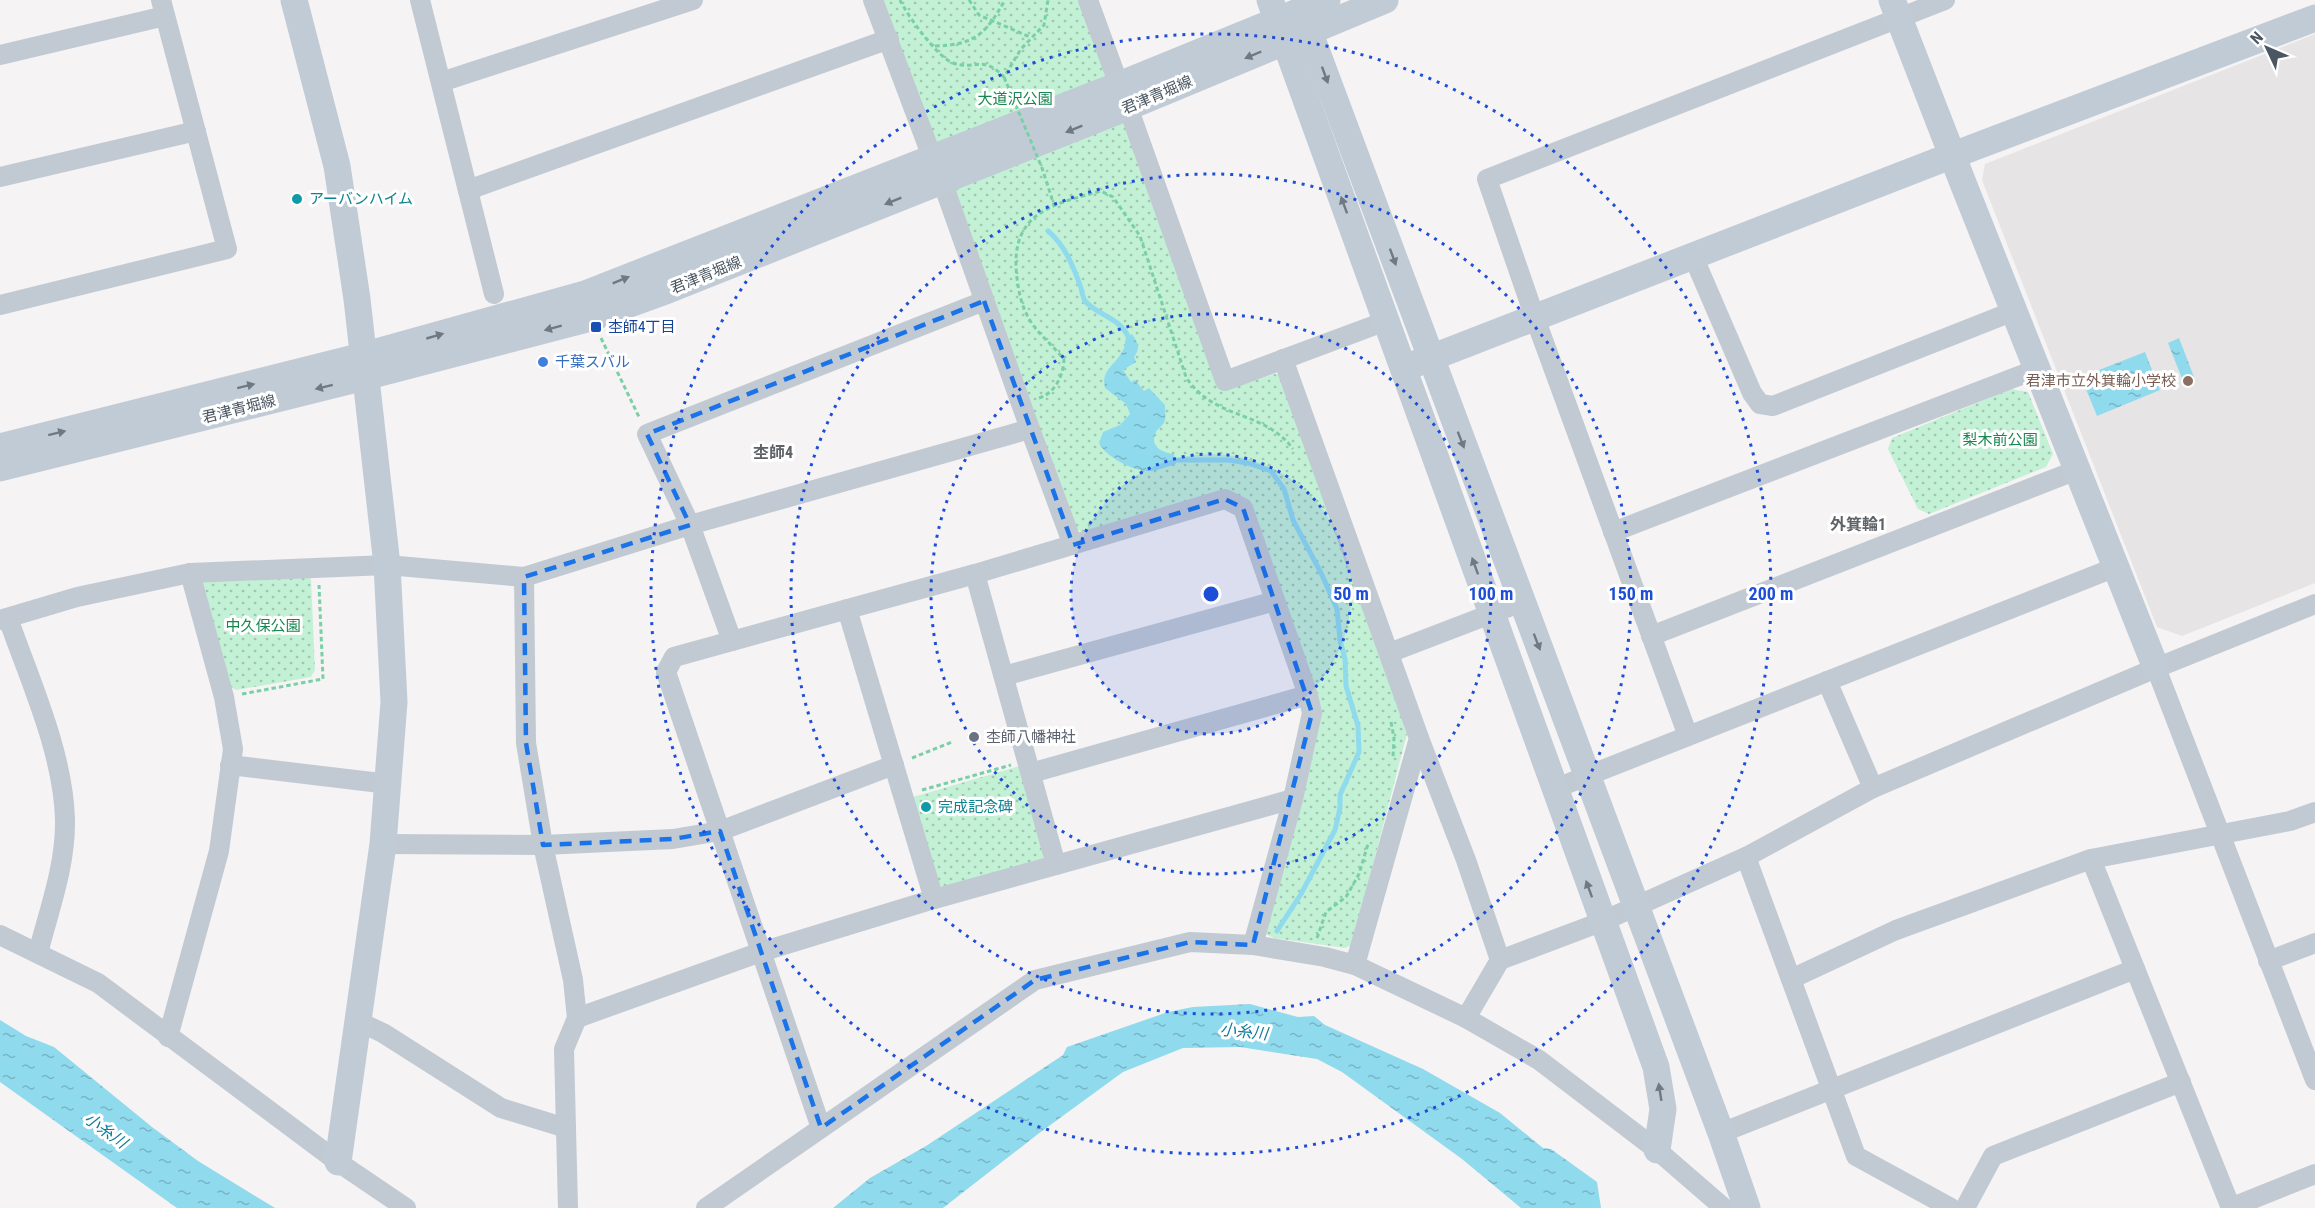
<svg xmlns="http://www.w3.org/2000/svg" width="2315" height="1208" viewBox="0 0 2315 1208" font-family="'Roboto Condensed','Noto Sans JP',sans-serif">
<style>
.education{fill:#e6e4e5}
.green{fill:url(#green-dots)}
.water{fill:url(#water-ripples)}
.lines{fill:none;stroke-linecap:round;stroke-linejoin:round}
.stream{stroke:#90daee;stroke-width:5}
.path{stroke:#7ad0a6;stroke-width:3;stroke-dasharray:4.5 3;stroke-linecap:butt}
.street{stroke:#c1cad2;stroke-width:20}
.secondary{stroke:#c1cbd6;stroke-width:27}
.path-bridge{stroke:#7ad0a6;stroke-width:3;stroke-dasharray:4.5 3;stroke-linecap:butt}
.oneway{fill:#6e7984}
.marked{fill:none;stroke:#1a73e8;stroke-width:4.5;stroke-dasharray:12 8;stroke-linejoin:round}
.ring{fill:none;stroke:#1d4ed8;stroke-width:3;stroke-dasharray:3 6}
.culture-dot{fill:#0f9aa8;stroke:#fff;stroke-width:2}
.transit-dot{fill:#1a4fb4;stroke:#fff;stroke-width:2}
.shop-dot{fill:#3f7fe0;stroke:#fff;stroke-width:2}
.education-dot{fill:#8d6e63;stroke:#fff;stroke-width:2}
.worship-dot{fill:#6b7280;stroke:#fff;stroke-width:2}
.labels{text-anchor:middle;stroke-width:6;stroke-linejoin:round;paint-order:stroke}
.street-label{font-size:15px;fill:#4a5661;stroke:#fff}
.park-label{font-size:15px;fill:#17864f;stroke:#fff}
.culture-label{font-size:15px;fill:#0d838f;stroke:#fff;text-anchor:start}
.transit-label{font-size:15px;fill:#164399;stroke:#fff;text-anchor:start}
.shop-label{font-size:15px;fill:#366cbe;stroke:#fff;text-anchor:start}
.education-label{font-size:15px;fill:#785e54;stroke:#fff;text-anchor:end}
.worship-label{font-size:15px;fill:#5b616d;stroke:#fff;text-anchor:start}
.neighbourhood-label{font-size:16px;font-weight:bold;fill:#5f6368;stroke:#fff}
.water-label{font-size:16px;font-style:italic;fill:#0c7c9b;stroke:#fff}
.centre{fill:#1d4ed8;stroke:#fff;stroke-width:3}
.ring-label{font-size:18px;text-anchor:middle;font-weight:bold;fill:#1d4ed8;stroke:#fff;stroke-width:6;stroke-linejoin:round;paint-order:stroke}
</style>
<defs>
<pattern id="green-dots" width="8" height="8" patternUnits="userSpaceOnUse" patternTransform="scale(1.5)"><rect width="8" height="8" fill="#c3f1d5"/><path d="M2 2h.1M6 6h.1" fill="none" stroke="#a0c6b0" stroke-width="1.8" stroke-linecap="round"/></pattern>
<pattern id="water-ripples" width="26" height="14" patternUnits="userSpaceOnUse" patternTransform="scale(1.5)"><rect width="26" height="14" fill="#90daee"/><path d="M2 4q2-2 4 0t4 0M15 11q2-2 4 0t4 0" fill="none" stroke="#78b4c4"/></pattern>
</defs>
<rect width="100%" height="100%" fill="#f5f3f3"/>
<!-- education -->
<polygon class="education" points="2315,34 2315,583 2182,636 2157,627 1982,180 1985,164"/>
<!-- green -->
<g class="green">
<polygon points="877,0 1079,0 1224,390 1274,374 1281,375 1407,734 1352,945 1345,948 1274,938 1265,934 1319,712 1244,499 1085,535 1075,527"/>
<polygon points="2011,389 2028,392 2053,454 2046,467 1929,514 1918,509 1888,449 1892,438"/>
<polygon points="304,574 311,579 315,670 311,677 236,690 228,685 199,588 205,580"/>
<polygon points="1020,766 1046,854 1042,859 944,887 936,883 913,797"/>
</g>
<!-- water -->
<g class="water">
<path d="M1132,334C1138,343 1141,348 1134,357L1136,362L1123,370L1131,382L1135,380L1144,391L1149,388L1165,405C1165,409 1166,416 1165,420C1164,425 1158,428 1156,432C1149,446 1162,453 1174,454L1176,464C1168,466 1156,472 1148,471C1132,471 1105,456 1099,443L1103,432L1120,425L1130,414L1126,404L1105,388C1101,370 1114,366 1122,352C1125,348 1125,342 1126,337Z"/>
<polygon points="2179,338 2194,377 2183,381 2168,343"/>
<polygon points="2145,352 2160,390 2097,416 2081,377"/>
<polygon points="1250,1004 1298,1017 1314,1016 1325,1025 1423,1069 1500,1113 1543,1148 1551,1149 1597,1182 1601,1208 1521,1208 1462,1159 1342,1072 1317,1059 1240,1047 1183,1048 1123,1072 1038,1134 943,1208 833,1208 870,1178 926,1146 1063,1055 1067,1047 1168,1012 1193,1007"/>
<polygon points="0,1020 26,1036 54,1047 152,1127 198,1161 275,1208 177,1208 0,1082"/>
</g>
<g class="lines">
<!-- stream -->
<g class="stream">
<path d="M1048,231C1065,245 1074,268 1081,288C1082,292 1083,298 1085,301C1099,317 1124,318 1130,342"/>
<polyline points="1169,460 1228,460 1248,463 1271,471 1284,489 1293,520 1322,575 1337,609 1340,640 1345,659 1346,686 1358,726 1359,752 1340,795 1340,808 1335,830 1301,894 1277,931"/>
</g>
<!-- path -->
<g class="path">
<path d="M900,0C907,15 938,58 953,63C976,71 982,54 1004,77L1021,49L1044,25L1048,0"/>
<polyline points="969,0 979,15 1030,37"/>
<path d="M935,46C976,45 986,33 1005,0"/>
<polyline points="601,338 640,419"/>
<path d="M1039,398C1055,393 1063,376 1064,360C1054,346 1040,336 1031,322C1022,308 1019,294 1017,278C1009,214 1049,205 1101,191L1113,197L1140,236L1186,377C1213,420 1265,410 1293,449"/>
<polyline points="242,694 323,679 319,585"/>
<polyline points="1391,722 1394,738 1393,757"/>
<polyline points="912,758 952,742"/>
<polyline points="922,790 1011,765"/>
<polyline points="1317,938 1326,912 1346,897 1359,874 1368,844"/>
</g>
<!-- street -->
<g class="street">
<polyline points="420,0 494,294"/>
<polyline points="873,0 932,157"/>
<polyline points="1088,0 1119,85"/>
<polyline points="0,55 165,16"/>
<polyline points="441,82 693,0"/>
<polyline points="1128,107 1225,381 1386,321"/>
<polyline points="0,177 196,131"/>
<polyline points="942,181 1030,429 1073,545"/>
<polyline points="468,190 889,39"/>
<polyline points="1693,256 1752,393 1760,404 1773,406 2014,311"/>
<polyline points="0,305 227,249 161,0"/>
<polyline points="1283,359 1419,738 1355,965"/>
<polyline points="1613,532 2037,369"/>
<polyline points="975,574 1056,865"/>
<polyline points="524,577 526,743 543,845 573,980 577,1018 564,1049 568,1208"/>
<polyline points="847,609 934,899"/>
<path d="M8,618C30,681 63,752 65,819C66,865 49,910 38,953"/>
<polyline points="0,620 77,597 190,573 387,565 524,577 690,525 1030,429"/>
<polyline points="1651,636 2077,470"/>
<polyline points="732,641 690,525 647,434 984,301"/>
<polyline points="1389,653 1522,602"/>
<polyline points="2156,668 2315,1080"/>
<polyline points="1004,676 1275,601"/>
<polyline points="1827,681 1873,788"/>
<polyline points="1688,736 1535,318 1487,179 1945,0"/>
<polyline points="1419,738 1466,860 1500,960 1466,1018"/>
<polyline points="230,765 389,784"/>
<polyline points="1031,773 1308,695"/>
<polyline points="1554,789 2116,567"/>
<polyline points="383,844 543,845 673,839 720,831 894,765"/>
<polyline points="1746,857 1856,1156 1951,1208"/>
<polyline points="2091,859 2231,1208"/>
<polyline points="0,935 98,983 338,1162 406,1208"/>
<polyline points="1500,960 1601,922 1746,857 1873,788 2156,668 2315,604"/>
<polyline points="2268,961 2315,943"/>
<polyline points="1791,979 1896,930 2091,859 2290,821 2315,812"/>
<polyline points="577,1018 761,952 934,899 1293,799"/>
<polyline points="357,1021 383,1033 501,1108 566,1128"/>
<polyline points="168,1037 219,851 233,749 224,697 190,573"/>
<polyline points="821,1128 666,672 674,657 975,574 1225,499 1243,508 1308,695 1312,713 1293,799 1253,945"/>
<polyline points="1721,1133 2135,969"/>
<polyline points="706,1208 1035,980 1190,942 1253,945 1325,957 1355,965 1466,1018 1539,1060 1657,1150 1724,1208"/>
<polyline points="1965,1208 1993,1156 2181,1082"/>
<polyline points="2230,1208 2315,1174"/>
</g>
<!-- secondary -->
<g class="secondary">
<polyline points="294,0 337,166 357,299 387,565 394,702 383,844 338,1162"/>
<polyline points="1270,0 1656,1067 1663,1109 1657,1150"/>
<polyline points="1892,0 1961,178 2156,668"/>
<polyline points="1303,15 1721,1133 1747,1208"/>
<polyline points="1415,364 1935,162 2315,18"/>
<polyline points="0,447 362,356 585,294 1119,85 1327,0"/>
<polyline points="0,468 365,377 591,318 668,290 1128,107 1385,0"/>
</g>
<!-- path-bridge -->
<polyline class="path-bridge" points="1004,77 1042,168 1054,205"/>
</g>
<!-- one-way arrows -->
<defs><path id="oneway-solid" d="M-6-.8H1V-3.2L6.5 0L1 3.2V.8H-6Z" transform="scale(1.5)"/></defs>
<g class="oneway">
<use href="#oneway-solid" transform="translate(1253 55) rotate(157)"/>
<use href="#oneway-solid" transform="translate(1325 75) rotate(70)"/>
<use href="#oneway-solid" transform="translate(1074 129) rotate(158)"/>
<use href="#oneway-solid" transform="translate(893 201) rotate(158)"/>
<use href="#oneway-solid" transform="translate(1344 205) rotate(-110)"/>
<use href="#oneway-solid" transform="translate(1393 257) rotate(70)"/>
<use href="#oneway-solid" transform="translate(621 280) rotate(-22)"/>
<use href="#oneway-solid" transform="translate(553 328) rotate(165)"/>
<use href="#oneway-solid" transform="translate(435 336) rotate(-16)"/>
<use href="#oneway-solid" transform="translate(246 386) rotate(-14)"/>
<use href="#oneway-solid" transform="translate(324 387) rotate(166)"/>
<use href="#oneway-solid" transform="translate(57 433) rotate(-14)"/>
<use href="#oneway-solid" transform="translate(1461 440) rotate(69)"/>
<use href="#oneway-solid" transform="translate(1475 566) rotate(-110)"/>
<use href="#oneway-solid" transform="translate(1537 642) rotate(69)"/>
<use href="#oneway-solid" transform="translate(1589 889) rotate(-110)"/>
<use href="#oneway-solid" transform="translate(1660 1092) rotate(-99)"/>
</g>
<!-- marked area -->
<path class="marked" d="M984,301L1073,545L1225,499L1243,508L1312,713L1253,945L1190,942L1035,980L821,1128L720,831L673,839L543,845L526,743L524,577L690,525L647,434Z"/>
<!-- distance rings -->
<circle cx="1211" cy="594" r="140" fill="#1d4ed8" fill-opacity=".12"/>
<g class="ring">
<circle cx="1211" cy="594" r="140"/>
<circle cx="1211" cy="594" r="280"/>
<circle cx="1211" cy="594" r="420"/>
<circle cx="1211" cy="594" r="560"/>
</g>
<!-- markers -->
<g class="culture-dot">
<circle cx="297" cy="199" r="6"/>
<circle cx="926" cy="807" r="6"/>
</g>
<rect class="transit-dot" x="590" y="321" width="12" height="12" rx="3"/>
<circle class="shop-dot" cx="543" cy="362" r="6"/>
<circle class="education-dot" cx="2188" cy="381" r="6"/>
<circle class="worship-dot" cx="974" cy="737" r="6"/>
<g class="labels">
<!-- street labels -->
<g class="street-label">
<text transform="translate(1157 95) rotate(-23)" y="5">君津青堀線</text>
<text transform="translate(706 275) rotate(-22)" y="5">君津青堀線</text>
<text transform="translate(239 409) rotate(-14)" y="5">君津青堀線</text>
</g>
<!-- park labels -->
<g class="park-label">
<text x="1015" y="104">大道沢公園</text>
<text x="2000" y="445">梨木前公園</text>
<text x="263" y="631">中久保公園</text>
</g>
<!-- culture labels -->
<g class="culture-label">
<text x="309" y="204">アーバンハイム</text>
<text x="938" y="812">完成記念碑</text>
</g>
<!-- transit labels -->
<g class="transit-label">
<text x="608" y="332">杢師4丁目</text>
</g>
<!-- shop labels -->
<g class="shop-label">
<text x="555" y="367">千葉スバル</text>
</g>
<!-- education labels -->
<g class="education-label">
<text x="2176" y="386">君津市立外箕輪小学校</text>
</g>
<!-- worship labels -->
<g class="worship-label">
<text x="986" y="742">杢師八幡神社</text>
</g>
<!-- neighbourhood labels -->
<g class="neighbourhood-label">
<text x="773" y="458">杢師4</text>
<text x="1858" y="530">外箕輪1</text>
</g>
<!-- water labels -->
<g class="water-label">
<text transform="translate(1244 1031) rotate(6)" y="6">小糸川</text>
<text transform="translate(106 1130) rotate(36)" y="6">小糸川</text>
</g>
</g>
<circle cx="1211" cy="594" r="9" class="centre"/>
<g class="ring-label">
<text x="1351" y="600">50 m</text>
<text x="1491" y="600">100 m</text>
<text x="1631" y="600">150 m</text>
<text x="1771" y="600">200 m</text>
</g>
<!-- north arrow -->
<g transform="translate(2267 48) rotate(314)" stroke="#ffffff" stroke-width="4.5" paint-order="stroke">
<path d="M0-4.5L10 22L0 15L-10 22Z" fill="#4a5661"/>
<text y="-9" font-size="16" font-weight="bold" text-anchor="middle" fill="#4a5661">N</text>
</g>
</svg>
